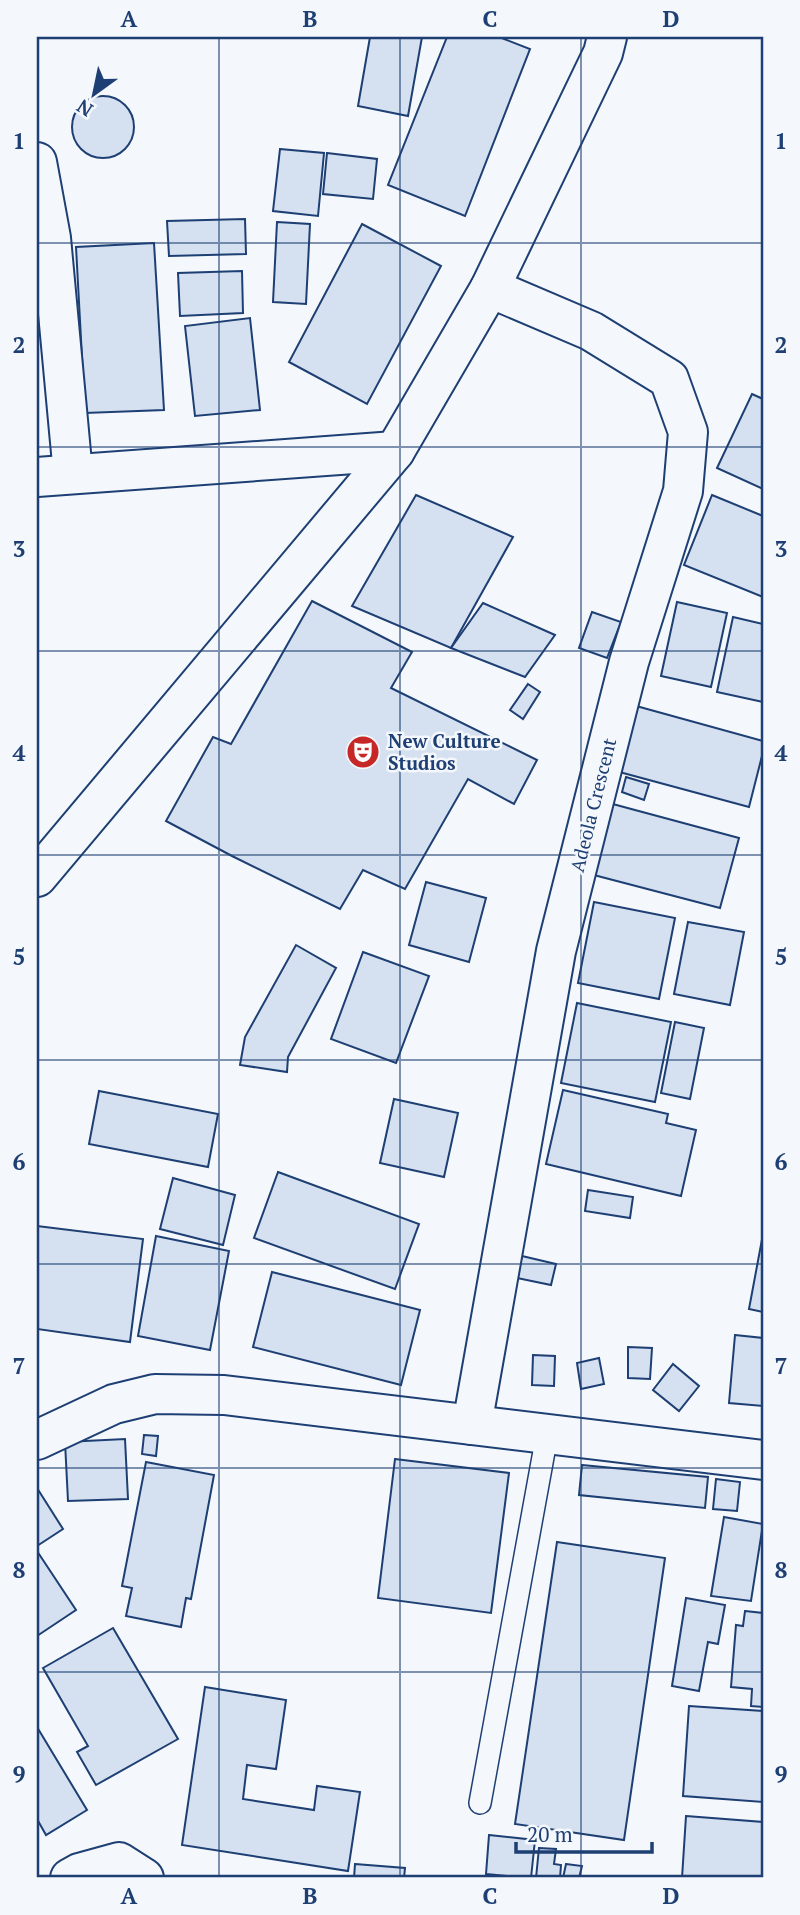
<svg xmlns="http://www.w3.org/2000/svg" width="800" height="1915" viewBox="0 0 800 1915" font-family="'PT Serif',serif">
<style>
.building{fill:#d5e0f0;stroke:#1d3f73;stroke-width:2}
.lines{fill:none;stroke-linecap:round;stroke-linejoin:round}
.service-casing{stroke:#1d3f73;stroke-width:24}
.minor-casing{stroke:#1d3f73;stroke-width:42}
.service{stroke:#f4f7fb;stroke-width:21}
.minor{stroke:#f4f7fb;stroke-width:38}
.grid{fill:none;stroke:#1d3f73;stroke-width:2;stroke-opacity:0.55}
.labels{text-anchor:middle;stroke-width:5;stroke-linejoin:round;paint-order:stroke}
.poi-label{font-size:19px;font-weight:bold;fill:#1d3f73;stroke:#f4f7fb;text-anchor:start}
.street-label{font-size:19px;fill:#1d3f73;stroke:#f4f7fb}
.neatline{fill:none;stroke:#1d3f73;stroke-width:2.5}
.grid-label{font-size:23px;text-anchor:middle;font-weight:bold;fill:#1d3f73}
</style>
<rect width="100%" height="100%" fill="#f4f7fb"/>
<!-- building -->
<g class="building">
<polygon points="370,37 422,37 408,116 358,106"/>
<polygon points="447,37 499,37 530,49 465,216 388,185"/>
<circle cx="103" cy="127" r="31"/>
<polygon points="280,149 324,153 318,216 273,211"/>
<polygon points="327,153 377,159 373,199 323,194"/>
<polygon points="245,219 246,254 169,256 167,221"/>
<polygon points="277,222 310,224 306,304 273,302"/>
<polygon points="362,224 441,266 367,404 289,362"/>
<polygon points="154,243 164,410 85,413 76,247"/>
<polygon points="242,271 243,313 180,316 178,273"/>
<polygon points="250,318 260,410 195,416 185,326"/>
<polygon points="752,394 763,399 763,489 717,468"/>
<polygon points="416,495 513,537 451,648 352,606"/>
<polygon points="712,495 763,516 763,597 684,565"/>
<polygon points="312,601 412,652 391,688 537,760 514,804 468,779 405,889 363,870 340,909 232,856 166,821 213,737 231,744"/>
<polygon points="677,602 727,613 711,687 661,676"/>
<polygon points="483,603 555,635 525,677 451,648"/>
<polygon points="592,612 621,622 607,658 579,648"/>
<polygon points="733,617 763,624 763,702 717,692"/>
<polygon points="528,684 540,692 523,719 510,710"/>
<polygon points="629,704 763,741 763,752 749,807 612,770"/>
<polygon points="626,777 649,784 644,800 622,792"/>
<polygon points="609,803 739,838 720,908 590,874"/>
<polygon points="426,882 486,898 469,962 409,945"/>
<polygon points="594,902 675,918 659,999 578,983"/>
<polygon points="688,922 744,932 730,1005 674,994"/>
<polygon points="296,945 336,968 288,1057 287,1072 240,1065 245,1037"/>
<polygon points="363,952 429,976 396,1063 331,1039"/>
<polygon points="577,1003 671,1022 655,1102 561,1083"/>
<polygon points="675,1022 704,1028 690,1099 661,1093"/>
<polygon points="563,1090 668,1114 666,1123 696,1130 681,1196 546,1164"/>
<polygon points="99,1091 218,1114 208,1167 89,1144"/>
<polygon points="394,1099 458,1113 444,1177 380,1163"/>
<polygon points="278,1172 419,1224 395,1289 254,1238"/>
<polygon points="173,1178 235,1195 223,1245 160,1229"/>
<polygon points="588,1190 633,1197 630,1218 585,1211"/>
<polygon points="37,1226 143,1239 130,1342 37,1329"/>
<polygon points="763,1234 763,1312 749,1309"/>
<polygon points="156,1236 229,1251 210,1350 138,1336"/>
<polygon points="522,1256 556,1264 551,1285 517,1278"/>
<polygon points="272,1272 420,1310 401,1385 253,1347"/>
<polygon points="735,1335 763,1338 763,1406 729,1403"/>
<polygon points="628,1347 652,1348 650,1379 628,1378"/>
<polygon points="533,1355 555,1356 554,1386 532,1385"/>
<polygon points="599,1358 604,1384 581,1389 577,1363"/>
<polygon points="673,1364 699,1386 679,1411 653,1390"/>
<polygon points="144,1435 158,1436 156,1456 142,1454"/>
<polygon points="125,1439 128,1499 68,1501 65,1442"/>
<polygon points="395,1459 509,1473 491,1613 378,1598"/>
<polygon points="146,1462 214,1475 191,1599 186,1598 181,1627 126,1616 132,1588 122,1586"/>
<polygon points="582,1465 708,1477 705,1508 579,1495"/>
<polygon points="716,1479 740,1482 737,1511 713,1509"/>
<polygon points="37,1488 63,1529 37,1546"/>
<polygon points="724,1517 763,1524 751,1601 711,1596"/>
<polygon points="557,1542 665,1558 624,1840 515,1824"/>
<polygon points="37,1551 76,1610 37,1636"/>
<polygon points="686,1598 725,1605 718,1644 708,1642 699,1691 672,1686"/>
<polygon points="745,1611 763,1613 763,1707 751,1706 752,1689 731,1687 736,1625 743,1626"/>
<polygon points="113,1628 178,1739 96,1785 77,1752 88,1746 43,1668"/>
<polygon points="205,1687 286,1700 276,1769 247,1765 243,1799 314,1810 317,1786 360,1792 348,1871 182,1845"/>
<polygon points="689,1706 763,1711 763,1802 683,1796"/>
<polygon points="37,1727 87,1810 46,1835 37,1819"/>
<polygon points="686,1816 763,1822 763,1878 682,1878"/>
<polygon points="489,1835 535,1840 531,1878 486,1874"/>
<polygon points="539,1848 556,1849 554,1864 561,1865 560,1878 536,1878"/>
<polygon points="355,1864 405,1868 404,1878 354,1878"/>
<polygon points="566,1864 582,1866 579,1878 563,1878"/>
</g>
<g class="lines">
<defs>
<polyline id="service" points="480,1803 547,1435"/>
<g id="minor">
<polyline points="37,162 51,238 73,474"/>
<polyline points="37,477 395,451"/>
<polyline points="37,877 395,451 490,288 603,53 607,37"/>
<polyline points="472,1425 556,951 629,662 683,491 688,432 669,379 591,331 490,288"/>
<polyline points="37,1440 114,1404 155,1394 224,1395 763,1460"/>
<polyline points="70,1878 79,1873 119,1862 144,1878"/>
</g>
</defs>
<!-- service casing -->
<use href="#service" class="service-casing"/>
<!-- minor casing -->
<use href="#minor" class="minor-casing"/>
<!-- service -->
<use href="#service" class="service"/>
<!-- minor -->
<use href="#minor" class="minor"/>
</g>
<!-- grid -->
<path class="grid" d="M219,37V1878M400,37V1878M581,37V1878M37,243H763M37,447H763M37,651H763M37,855H763M37,1060H763M37,1264H763M37,1468H763M37,1672H763"/>
<!-- icons -->
<defs>
<symbol id="theatre-disc" viewBox="-11 -11 22 22"><circle r="9.5" fill="#c62828" stroke="#f4f7fb"/><path d="M-5-5.5Q0-4 5-5.5V0Q5 5 0 6Q-5 5-5 0ZM-3.3-2.5H-1v1.5H-3.3ZM1-2.5H3.3v1.5H1ZM-2.8 1Q0 5.5 2.8 1Z" fill="#fff"/></symbol>
</defs>
<g fill-rule="evenodd">
<use href="#theatre-disc" x="344" y="733" width="38" height="38"/>
</g>
<g class="labels">
<!-- poi labels -->
<g class="poi-label">
<text x="388" y="748">New Culture<tspan x="388" dy="22">Studios</tspan></text>
</g>
<!-- street labels -->
<g class="street-label">
<text transform="translate(593 805) rotate(-76)" y="7">Adeola Crescent</text>
</g>
</g>
<!-- border -->
<rect width="800" height="1915" fill="none" stroke="#f4f7fb" stroke-width="77"/>
<!-- north arrow -->
<g transform="translate(94 94) rotate(213)" stroke="#f4f7fb" stroke-width="5" paint-order="stroke">
<path d="M0-5L12 26L0 18L-12 26Z" fill="#1d3f73"/>
<text y="-10" font-size="19" font-weight="bold" text-anchor="middle" fill="#1d3f73">N</text>
</g>
<!-- scale -->
<path d="M516 1842v10h136v-10" fill="none" stroke="#1d3f73" stroke-width="3.5"/>
<text x="527" y="1842" font-size="21" fill="#1d3f73" stroke="#f4f7fb" stroke-width="5" paint-order="stroke">20 m</text>
<rect x="38" y="38" width="724" height="1838" class="neatline"/>
<g class="grid-label">
<text x="129" y="27">A</text>
<text x="310" y="27">B</text>
<text x="490" y="27">C</text>
<text x="671" y="27">D</text>
<text x="19" y="149">1</text>
<text x="781" y="149">1</text>
<text x="19" y="353">2</text>
<text x="781" y="353">2</text>
<text x="19" y="557">3</text>
<text x="781" y="557">3</text>
<text x="19" y="761">4</text>
<text x="781" y="761">4</text>
<text x="19" y="965">5</text>
<text x="781" y="965">5</text>
<text x="19" y="1170">6</text>
<text x="781" y="1170">6</text>
<text x="19" y="1374">7</text>
<text x="781" y="1374">7</text>
<text x="19" y="1578">8</text>
<text x="781" y="1578">8</text>
<text x="19" y="1782">9</text>
<text x="781" y="1782">9</text>
<text x="129" y="1904">A</text>
<text x="310" y="1904">B</text>
<text x="490" y="1904">C</text>
<text x="671" y="1904">D</text>
</g>
</svg>
